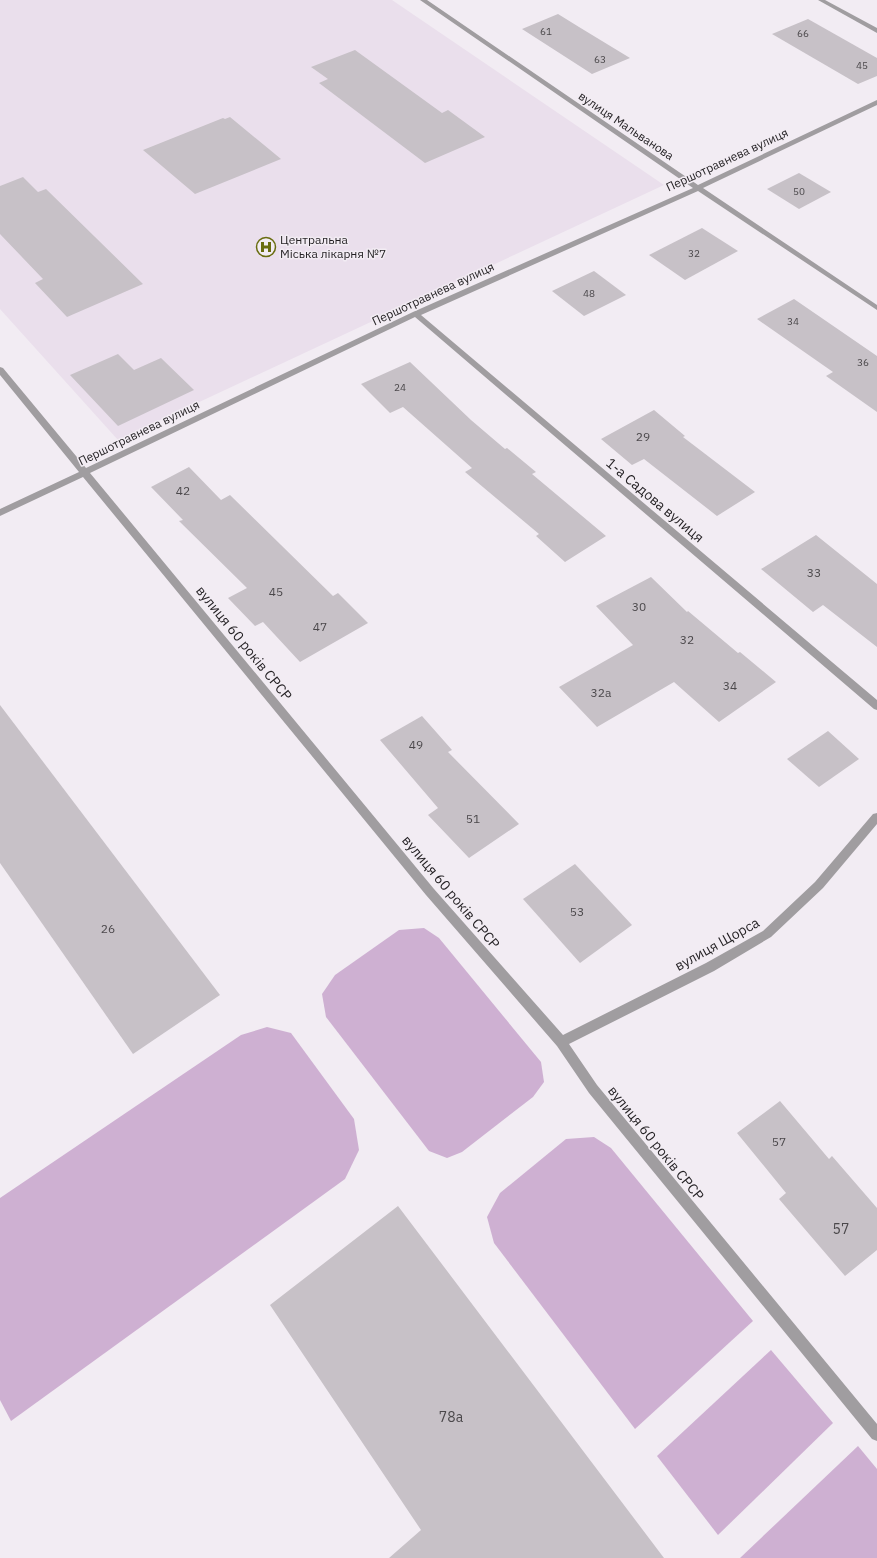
<svg xmlns="http://www.w3.org/2000/svg" width="877" height="1558" viewBox="0 0 877 1558" font-family="'IBM Plex Sans',sans-serif">
<style>
.built{fill:#eadfec}
.green{fill:#ceb0d2}
.building{fill:#c7c1c7}
.lines{fill:none;stroke-linecap:round;stroke-linejoin:round}
.minor{fill:#a09da0;fill-rule:evenodd}
.labels{text-anchor:middle;stroke-width:3;stroke-linejoin:round;paint-order:stroke}
.far-number-label{font-size:10px;fill:#4b484b}
.far-street-label{font-size:12px;fill:#221f22;stroke:#f2ecf3}
.far-poi-label{font-size:12px;fill:#221f22;stroke:#f2ecf3;text-anchor:start}
.number-label{font-size:12px;fill:#4b484b}
.street-label{font-size:14px;fill:#221f22;stroke:#f2ecf3}
.near-number-label{font-size:14px;fill:#4b484b}
</style>
<rect width="100%" height="100%" fill="#f2ecf3"/>
<!-- built -->
<polygon class="built" points="0,0 392,0 664,185 118,440 0,309"/>
<!-- green -->
<g class="green">
<polygon points="424,928 439,938 541,1062 544,1082 533,1097 462,1152 447,1158 429,1151 326,1017 322,994 335,975 399,930"/>
<polygon points="267,1027 291,1033 354,1119 359,1150 345,1179 11,1421 0,1400 0,1198 241,1035"/>
<polygon points="594,1137 611,1148 753,1321 635,1429 494,1243 487,1217 500,1193 566,1139"/>
<polygon points="771,1350 833,1423 718,1535 657,1456"/>
<polygon points="858,1446 877,1469 877,1558 740,1558"/>
</g>
<!-- building -->
<g class="building">
<polygon points="558,14 579,27 630,58 592,74 522,29"/>
<polygon points="808,19 877,58 877,76 858,84 772,34"/>
<polygon points="355,50 442,113 448,110 485,137 425,163 319,83 328,79 311,67"/>
<polygon points="230,117 281,159 195,194 143,150 223,118 225,119"/>
<polygon points="799,173 831,192 799,209 767,189"/>
<polygon points="23,177 38,192 46,189 143,284 67,317 35,283 43,279 0,234 0,186"/>
<polygon points="702,228 738,251 685,280 649,255"/>
<polygon points="594,271 626,295 584,316 552,291"/>
<polygon points="794,299 877,356 877,412 826,376 833,372 757,319"/>
<polygon points="118,354 134,370 161,358 194,390 118,426 70,375"/>
<polygon points="410,362 471,420 505,449 507,448 536,472 532,474 606,536 565,562 536,536 539,534 465,472 472,468 403,407 390,413 361,384"/>
<polygon points="654,410 685,436 683,437 755,492 717,516 644,459 632,465 601,439"/>
<polygon points="189,467 221,500 230,495 333,596 338,593 368,623 300,662 263,622 255,626 228,598 247,588 179,521 183,520 151,487"/>
<polygon points="816,535 877,584 877,647 823,605 813,612 761,569"/>
<polygon points="651,577 687,612 688,611 738,653 740,652 776,682 719,722 674,682 597,727 559,687 633,645 596,606"/>
<polygon points="0,705 220,995 133,1054 0,863"/>
<polygon points="422,716 452,750 448,752 519,824 469,858 428,815 438,808 380,740"/>
<polygon points="828,731 859,759 819,787 787,759"/>
<polygon points="575,864 632,925 580,963 523,899"/>
<polygon points="780,1101 829,1159 832,1156 877,1208 877,1250 845,1276 779,1199 786,1193 737,1133"/>
<polygon points="398,1206 664,1558 389,1558 421,1530 270,1305"/>
</g>
<g class="lines">
<!-- minor -->
<g class="minor">
<polygon points="420,0 427,0 698,185 877,100 877,105 703,188 877,305 877,310 698,191 421,315 877,700 877,710 874,709 415,317 90,473 434,889 563,1035 706,963 763,931 815,882 873,814 877,813 877,824 823,888 771,937 714,971 569,1044 597,1085 877,1424 877,1441 872,1439 589,1093 557,1046 426,895 83,477 0,516 0,509 79,472 0,375 0,367 3,368 86,468 413,312 693,188"/>
<polygon points="818,0 825,0 877,28 877,33"/>
</g>
</g>
<!-- icons -->
<defs>
<symbol id="hospital-ring" viewBox="-11 -11 22 22"><circle r="9.5" fill="#f2ecf3" stroke="#696d10" stroke-width="1.5"/><path d="M-5-5h3v3.5h4V-5h3V5h-3V1.5h-4V5h-3Z" fill="#696d10"/></symbol>
</defs>
<g fill-rule="evenodd">
<use href="#hospital-ring" x="255" y="236" width="22" height="22"/>
</g>
<g class="labels">
<!-- far-number labels -->
<g class="far-number-label">
<text x="546" y="35">61</text>
<text x="803" y="37">66</text>
<text x="600" y="63">63</text>
<text x="862" y="69">45</text>
<text x="799" y="195">50</text>
<text x="694" y="257">32</text>
<text x="589" y="297">48</text>
<text x="793" y="325">34</text>
<text x="863" y="366">36</text>
<text x="400" y="391">24</text>
</g>
<!-- far-street labels -->
<g class="far-street-label">
<text transform="translate(626 126) rotate(34)" y="4">вулиця Мальванова</text>
<text transform="translate(727 160) rotate(-25)" y="4">Першотравнева вулиця</text>
<text transform="translate(433 294) rotate(-25)" y="4">Першотравнева вулиця</text>
<text transform="translate(139 433) rotate(-26)" y="4">Першотравнева вулиця</text>
</g>
<!-- far-poi labels -->
<g class="far-poi-label">
<text x="280" y="244">Центральна<tspan x="280" dy="14">Міська лікарня №7</tspan></text>
</g>
<!-- number labels -->
<g class="number-label">
<text x="643" y="441">29</text>
<text x="183" y="495">42</text>
<text x="814" y="577">33</text>
<text x="276" y="596">45</text>
<text x="639" y="611">30</text>
<text x="320" y="631">47</text>
<text x="687" y="644">32</text>
<text x="730" y="690">34</text>
<text x="601" y="697">32а</text>
<text x="416" y="749">49</text>
<text x="473" y="823">51</text>
<text x="577" y="916">53</text>
<text x="108" y="933">26</text>
<text x="779" y="1146">57</text>
</g>
<!-- street labels -->
<g class="street-label">
<text transform="translate(655 500) rotate(40)" y="5">1-а Садова вулиця</text>
<text transform="translate(244 643) rotate(51)" y="5">вулиця 60 років СРСР</text>
<text transform="translate(451 892) rotate(50)" y="5">вулиця 60 років СРСР</text>
<text transform="translate(717 944) rotate(-29)" y="5">вулиця Щорса</text>
<text transform="translate(656 1143) rotate(51)" y="5">вулиця 60 років СРСР</text>
</g>
<!-- near-number labels -->
<g class="near-number-label">
<text x="841" y="1234">57</text>
<text x="451" y="1422">78а</text>
</g>
</g>
</svg>
